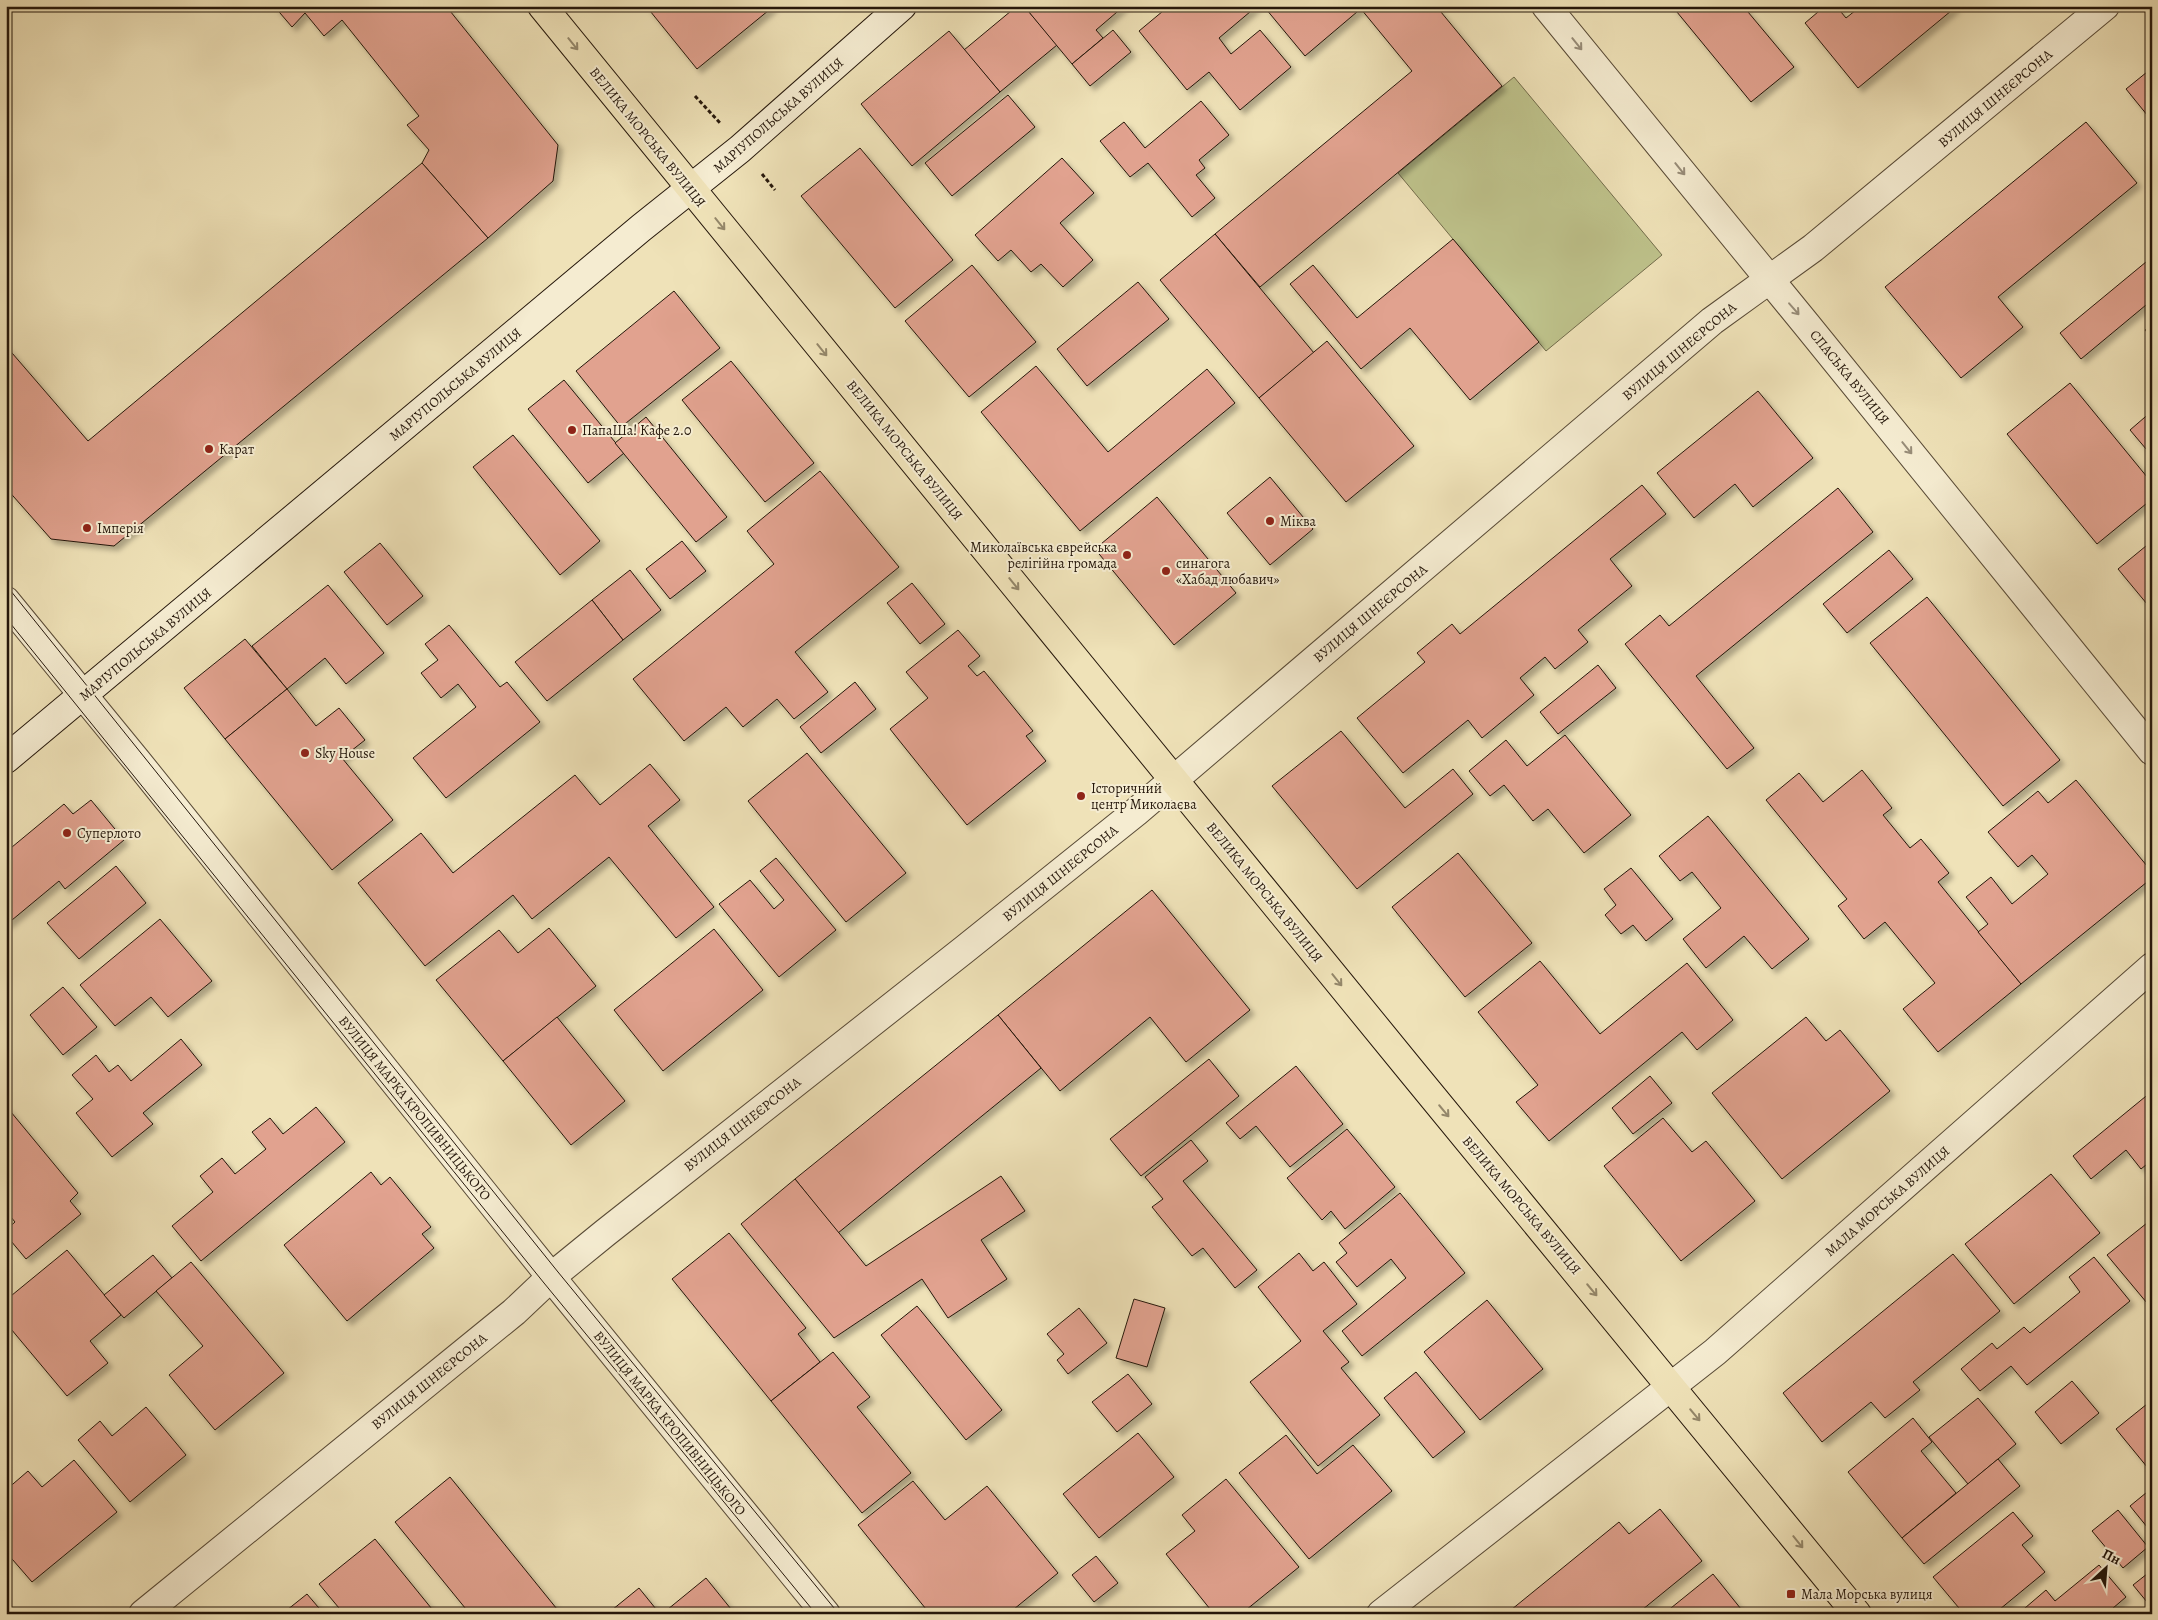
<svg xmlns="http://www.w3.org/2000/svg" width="2158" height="1620" viewBox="0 0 2158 1620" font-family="Alegreya,serif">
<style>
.green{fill:#bec28b;stroke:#726c4b}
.building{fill:#e1a28f;stroke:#25170b;filter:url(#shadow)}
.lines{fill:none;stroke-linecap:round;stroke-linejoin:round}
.street-casing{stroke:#584a36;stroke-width:30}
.secondary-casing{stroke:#25170b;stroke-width:30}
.primary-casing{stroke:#25170b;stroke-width:30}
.path{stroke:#25170b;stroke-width:3;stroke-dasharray:4 2.5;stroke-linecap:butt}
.street{stroke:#f5ecd1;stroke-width:28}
.secondary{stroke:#f5ecd1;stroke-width:28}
.primary{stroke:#efe2b8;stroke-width:28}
.tram{stroke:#25170b;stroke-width:1}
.oneway{stroke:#94876a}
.oneway2{stroke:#978c78}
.poi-dot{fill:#8f2418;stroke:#f5ecd1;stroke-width:2}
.labels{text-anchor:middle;stroke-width:4;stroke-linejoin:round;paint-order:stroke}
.street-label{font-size:14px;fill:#25170b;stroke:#f5ecd1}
.poi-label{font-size:14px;fill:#25170b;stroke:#f5ecd1;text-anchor:start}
</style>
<defs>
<filter id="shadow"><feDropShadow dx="4.5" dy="4.5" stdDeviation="2.5" flood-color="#0004"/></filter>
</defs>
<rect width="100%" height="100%" fill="#efe2b8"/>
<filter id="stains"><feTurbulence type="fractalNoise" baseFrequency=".004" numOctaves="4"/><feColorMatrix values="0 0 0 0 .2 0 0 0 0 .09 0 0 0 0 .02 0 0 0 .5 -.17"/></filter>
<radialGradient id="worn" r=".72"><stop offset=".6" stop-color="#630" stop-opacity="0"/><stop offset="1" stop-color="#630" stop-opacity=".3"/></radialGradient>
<!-- green -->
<polygon class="green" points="1514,77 1662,255 1546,351 1398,173"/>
<!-- building -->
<g class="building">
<polygon points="274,6 446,6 558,145 553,181 488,238 422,163 429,150 407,125 419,116 342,20 324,36 305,13 292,27"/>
<polygon points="646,6 774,6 697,69"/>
<polygon points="1017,6 1024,6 1057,45 1000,92 964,50"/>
<polygon points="1024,6 1124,6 1096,30 1103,38 1072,64"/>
<polygon points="1169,6 1257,6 1219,38 1231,54 1260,30 1291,67 1240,110 1209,72 1187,90 1139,31"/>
<polygon points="1269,6 1364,6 1305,56 1266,9"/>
<polygon points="1364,6 1436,6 1502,86 1260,287 1215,234 1412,71 1361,9"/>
<polygon points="1672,6 1743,6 1794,67 1751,102"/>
<polygon points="1825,6 1836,6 1846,18 1861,6 1957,6 1858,88 1805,23"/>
<polygon points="1113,30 1131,52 1090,86 1072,64"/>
<polygon points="949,31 1000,92 912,166 861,104"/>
<polygon points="2152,68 2152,121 2126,89"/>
<polygon points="1008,95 1035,127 952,196 925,163"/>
<polygon points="1201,101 1229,135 1199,160 1205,168 1196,175 1215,198 1192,217 1148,163 1130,177 1100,141 1124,122 1145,148"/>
<polygon points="2086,122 2137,183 1998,297 2023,327 1961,378 1885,287"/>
<polygon points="860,148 953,260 895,308 801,196"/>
<polygon points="1062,158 1094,193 1060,223 1093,260 1063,287 1041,264 1031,272 1011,250 998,261 975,235"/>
<polygon points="422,163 488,238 114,546 51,539 6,488 6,346 88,441"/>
<polygon points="1215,234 1314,353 1259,398 1160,280"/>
<polygon points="1453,239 1539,342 1470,400 1410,328 1361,369 1290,284 1313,265 1357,318"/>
<polygon points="2152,257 2152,300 2081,359 2060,333"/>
<polygon points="972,265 1036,342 969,397 905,321"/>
<polygon points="1138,282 1169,319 1087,386 1057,349"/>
<polygon points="674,291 720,348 621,427 576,371"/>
<polygon points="2152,324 2152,338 2145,330"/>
<polygon points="1327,341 1414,446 1346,502 1259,398"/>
<polygon points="731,361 814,463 765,502 682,400"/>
<polygon points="1036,366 1108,452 1207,369 1235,403 1080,531 981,412"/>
<polygon points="564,380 624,453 588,483 528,409"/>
<polygon points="2070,383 2152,483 2152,499 2097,544 2007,434"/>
<polygon points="1758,391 1813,458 1753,507 1735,484 1694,518 1657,473"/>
<polygon points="2152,411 2152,456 2130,430"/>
<polygon points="646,417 727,517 696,542 615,443"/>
<polygon points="513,435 600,541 560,575 473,467"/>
<polygon points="820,471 899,567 795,652 828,692 794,719 777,699 743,727 726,707 684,741 633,679 774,564 747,531"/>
<polygon points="1270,477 1313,529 1270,565 1227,513"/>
<polygon points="1642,485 1666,514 1610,559 1632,586 1578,630 1588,642 1555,669 1545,657 1520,678 1534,695 1482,738 1468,720 1403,773 1357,718 1425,662 1417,653 1452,624 1460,634"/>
<polygon points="1838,488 1873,532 1696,676 1754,748 1727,769 1625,644 1660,615 1669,626"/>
<polygon points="1157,497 1236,593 1174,645 1095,549"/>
<polygon points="682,541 706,571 670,599 646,569"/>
<polygon points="2152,541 2152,610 2118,569"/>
<polygon points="380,543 423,596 387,625 344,572"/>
<polygon points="1889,550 1913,579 1847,633 1823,604"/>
<polygon points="630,570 661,610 623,640 592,600"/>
<polygon points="912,583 945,624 920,644 887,603"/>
<polygon points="328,585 384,653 346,684 325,658 287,689 252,646"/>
<polygon points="1927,597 2060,760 2003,806 1870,643"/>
<polygon points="592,600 623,640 547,701 515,662"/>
<polygon points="449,625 500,687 507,682 540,722 446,798 413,758 476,707 458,684 441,698 421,673 438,660 425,644"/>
<polygon points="958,630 980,656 968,666 977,676 984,671 1033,731 1026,736 1046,761 967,825 890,729 928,698 906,672"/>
<polygon points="245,639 287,689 225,739 184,688"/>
<polygon points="1598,665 1616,688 1558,734 1540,712"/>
<polygon points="855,682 876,709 821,753 800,727"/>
<polygon points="287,689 316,726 339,708 365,740 342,758 393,820 332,870 225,739"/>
<polygon points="1341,731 1405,808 1453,769 1473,794 1357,889 1272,786"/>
<polygon points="1565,735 1631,815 1584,853 1548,809 1533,821 1504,785 1490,796 1469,771 1506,740 1527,766"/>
<polygon points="807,753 906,873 846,922 748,801"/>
<polygon points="650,764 680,800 648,826 714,907 676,938 609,857 532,919 513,895 425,966 358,883 421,833 453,873 575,775 600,805"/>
<polygon points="1862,770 1892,808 1883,815 1910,848 1921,839 1949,873 1938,882 2021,984 1938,1052 1903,1009 1935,983 1885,922 1864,939 1838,906 1847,899 1766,800 1799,773 1823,802"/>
<polygon points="2076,780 2152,872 2152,878 2021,984 1978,932 1988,924 1966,897 1991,877 2012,904 2048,874 2032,855 2018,867 1988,832 2038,791 2048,803"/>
<polygon points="91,800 124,840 65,889 59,881 6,925 6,852 64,804 73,814"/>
<polygon points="1708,816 1809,939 1772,969 1744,936 1706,968 1683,939 1721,908 1692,872 1680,881 1659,856"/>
<polygon points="1458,853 1532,943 1465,997 1392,907"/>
<polygon points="776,858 836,930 779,977 719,904 750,880 774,909 784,900 760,871"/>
<polygon points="116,866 146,903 79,959 47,923"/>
<polygon points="1631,868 1673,919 1646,941 1633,925 1621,934 1605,915 1616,905 1604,889"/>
<polygon points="1152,890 1250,1010 1186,1062 1150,1017 1060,1091 998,1015"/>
<polygon points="160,919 212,981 168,1017 151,997 115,1026 80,985"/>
<polygon points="549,928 596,986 503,1061 436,980 499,930 518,953"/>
<polygon points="714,929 763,990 663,1071 614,1010"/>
<polygon points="1540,961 1600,1034 1687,963 1733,1020 1697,1050 1682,1032 1549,1141 1516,1102 1538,1085 1478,1012"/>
<polygon points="63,987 97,1027 63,1055 30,1015"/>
<polygon points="998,1015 1041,1068 838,1233 795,1179"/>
<polygon points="557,1017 625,1101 571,1145 503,1061"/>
<polygon points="1806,1017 1826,1041 1840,1030 1890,1091 1782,1179 1712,1093"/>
<polygon points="181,1039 202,1065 143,1113 153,1124 112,1157 76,1113 93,1099 72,1075 96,1055 109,1072 118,1065 131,1081"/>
<polygon points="1209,1059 1239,1096 1141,1176 1110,1139"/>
<polygon points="1296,1066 1343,1124 1290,1167 1256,1126 1240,1139 1226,1123"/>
<polygon points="1650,1076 1672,1103 1633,1134 1612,1108"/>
<polygon points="2151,1092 2152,1129 2147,1133 2152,1139 2152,1160 2141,1169 2126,1150 2091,1179 2073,1156"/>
<polygon points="6,1106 78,1193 70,1201 81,1214 26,1259 6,1235 6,1230 15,1222 6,1211"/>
<polygon points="316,1107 345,1142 201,1261 172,1226 213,1192 200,1176 222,1158 235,1174 266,1149 252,1132 270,1118 283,1134"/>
<polygon points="1663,1118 1692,1152 1706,1141 1755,1201 1681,1261 1604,1166"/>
<polygon points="1347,1129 1395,1187 1345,1229 1331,1211 1322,1220 1287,1178"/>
<polygon points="1191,1140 1208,1161 1183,1181 1257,1270 1235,1288 1203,1248 1192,1256 1152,1207 1163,1199 1145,1177"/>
<polygon points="371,1172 381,1185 390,1177 431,1227 422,1234 434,1248 347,1321 284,1245"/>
<polygon points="2051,1174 2100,1233 2014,1304 1965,1244"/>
<polygon points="1001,1176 1025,1211 981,1240 1007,1279 948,1318 922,1279 834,1338 741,1224 795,1179 866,1266"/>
<polygon points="1400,1193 1465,1273 1362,1356 1342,1331 1406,1278 1391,1259 1357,1287 1336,1262 1347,1253 1339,1243"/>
<polygon points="2152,1219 2152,1309 2107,1255"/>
<polygon points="729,1233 806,1328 798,1334 820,1362 771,1401 672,1279"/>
<polygon points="67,1250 121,1315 90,1341 108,1363 67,1396 6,1323 6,1300"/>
<polygon points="1299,1253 1313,1271 1324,1262 1357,1304 1323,1331 1349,1362 1341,1368 1380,1415 1318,1466 1250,1382 1301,1341 1258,1287"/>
<polygon points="1953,1254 2000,1311 1913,1382 1920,1390 1885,1418 1871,1402 1822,1442 1783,1393"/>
<polygon points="153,1255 172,1278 124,1318 104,1295"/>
<polygon points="2094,1257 2130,1301 2027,1385 2011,1366 1980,1391 1961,1369 1992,1343 1997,1349 2024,1327 2030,1333 2080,1292 2069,1277"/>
<polygon points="191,1262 284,1373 215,1430 169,1375 203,1346 156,1291"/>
<polygon points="1134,1299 1165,1308 1147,1367 1116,1358"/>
<polygon points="1487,1300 1543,1369 1480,1420 1424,1352"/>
<polygon points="917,1306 1002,1410 966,1440 881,1335"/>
<polygon points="1079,1308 1107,1343 1068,1374 1057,1360 1064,1354 1047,1334"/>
<polygon points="833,1352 870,1397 857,1407 911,1473 862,1513 771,1401"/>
<polygon points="1416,1372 1465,1432 1433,1458 1384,1398"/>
<polygon points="1128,1374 1152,1404 1117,1432 1092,1402"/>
<polygon points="2072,1381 2099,1413 2061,1444 2035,1412"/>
<polygon points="1978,1398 2016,1444 1968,1484 1929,1437"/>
<polygon points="2152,1400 2152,1473 2116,1429"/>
<polygon points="146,1407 186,1455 130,1502 78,1440 100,1421 112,1436"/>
<polygon points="1913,1418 1932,1442 1921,1451 1956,1493 1902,1538 1848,1472"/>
<polygon points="1138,1433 1174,1477 1099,1538 1063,1494"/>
<polygon points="1286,1435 1317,1474 1353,1445 1392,1491 1309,1559 1239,1473"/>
<polygon points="1998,1459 2020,1486 1924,1564 1902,1538"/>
<polygon points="74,1460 117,1512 32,1582 6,1552 6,1506 11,1502 6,1496 6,1490 28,1471 42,1487"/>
<polygon points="450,1477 561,1614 470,1614 395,1522"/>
<polygon points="1226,1479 1299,1567 1241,1614 1214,1614 1166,1554 1195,1531 1182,1515"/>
<polygon points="913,1481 945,1520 987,1486 1058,1573 1008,1614 930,1614 858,1525"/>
<polygon points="2152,1488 2152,1533 2130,1506"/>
<polygon points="1660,1509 1702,1561 1637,1614 1506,1614 1619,1522 1629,1534"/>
<polygon points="2118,1510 2148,1547 2123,1568 2092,1531"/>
<polygon points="2013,1512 2033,1536 2022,1545 2045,1572 1994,1614 1964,1614 1933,1577"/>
<polygon points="375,1539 436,1614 344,1614 319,1584"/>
<polygon points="1096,1556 1118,1583 1094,1602 1072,1575"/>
<polygon points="2099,1565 2126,1597 2106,1614 2018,1614 2046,1590 2055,1601"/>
<polygon points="2152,1570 2152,1608 2133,1585"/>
<polygon points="1713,1574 1745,1614 1668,1614 1666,1612"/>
<polygon points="706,1578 735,1614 662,1614"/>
<polygon points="639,1588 660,1614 607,1614"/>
<polygon points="307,1594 324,1614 282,1614"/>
</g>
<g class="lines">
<defs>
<g id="street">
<polyline points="1546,6 1806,324 2152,751"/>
<polyline points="6,601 137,761 551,1277 826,1614"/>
<polyline points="143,1614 514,1312 551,1277 605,1233 965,949 1136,812 1712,321 1813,248 2105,6"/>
<polyline points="1381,1614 1715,1352 2152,967"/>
</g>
<polyline id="secondary" points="6,759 641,228 740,149 902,6"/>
<polyline id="primary" points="542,6 1413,1073 1857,1614"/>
</defs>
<!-- street casing -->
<use href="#street" class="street-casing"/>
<!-- secondary casing -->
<use href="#secondary" class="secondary-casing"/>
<!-- primary casing -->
<use href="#primary" class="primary-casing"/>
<!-- path -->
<g class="path">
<polyline points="695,96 720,123"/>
<polyline points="762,174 775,190"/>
</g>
<!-- street -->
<use href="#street" class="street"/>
<!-- secondary -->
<use href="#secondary" class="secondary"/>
<!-- primary -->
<use href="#primary" class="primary"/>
<!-- tram -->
<g class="tram">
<polyline points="6,585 558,1272 839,1614"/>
<polyline points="6,618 544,1283 816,1614"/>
</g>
</g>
<!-- one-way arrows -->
<defs><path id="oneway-shaft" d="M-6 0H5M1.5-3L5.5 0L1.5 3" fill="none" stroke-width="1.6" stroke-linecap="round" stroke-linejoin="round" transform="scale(1.25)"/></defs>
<g class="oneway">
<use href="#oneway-shaft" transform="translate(573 44) rotate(51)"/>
<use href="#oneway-shaft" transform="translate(720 224) rotate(51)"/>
<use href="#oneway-shaft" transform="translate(822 350) rotate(51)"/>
<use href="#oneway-shaft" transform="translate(1014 584) rotate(51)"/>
<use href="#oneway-shaft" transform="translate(1337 980) rotate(51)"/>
<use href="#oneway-shaft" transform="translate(1444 1111) rotate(50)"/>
<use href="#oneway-shaft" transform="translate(1592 1290) rotate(50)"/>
<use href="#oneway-shaft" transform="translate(1695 1415) rotate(50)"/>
<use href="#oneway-shaft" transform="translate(1798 1542) rotate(51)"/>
</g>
<g class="oneway2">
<use href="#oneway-shaft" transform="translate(1577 44) rotate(51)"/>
<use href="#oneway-shaft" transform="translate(1680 169) rotate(51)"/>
<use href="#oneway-shaft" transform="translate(1794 309) rotate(49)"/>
<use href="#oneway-shaft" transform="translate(1907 448) rotate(51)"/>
</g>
<!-- markers -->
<g class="poi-dot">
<circle cx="572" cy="430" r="5"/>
<circle cx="209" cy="449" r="5"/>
<circle cx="1270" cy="521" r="5"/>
<circle cx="87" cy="528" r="5"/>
<circle cx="1127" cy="555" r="5"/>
<circle cx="1166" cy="571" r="5"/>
<circle cx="305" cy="753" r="5"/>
<circle cx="1081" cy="796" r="5"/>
<circle cx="67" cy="833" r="5"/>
<rect x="1786" y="1589" width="10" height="10" rx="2.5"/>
</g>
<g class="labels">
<!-- street labels -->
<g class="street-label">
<text transform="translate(1995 98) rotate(-40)" y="5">ВУЛИЦЯ ШНЕЄРСОНА</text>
<text transform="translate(778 115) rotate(-41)" y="5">МАРІУПОЛЬСЬКА ВУЛИЦЯ</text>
<text transform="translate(648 137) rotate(51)" y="5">ВЕЛИКА МОРСЬКА ВУЛИЦЯ</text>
<text transform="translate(1679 351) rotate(-40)" y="5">ВУЛИЦЯ ШНЕЄРСОНА</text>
<text transform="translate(1850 377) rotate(51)" y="5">СПАСЬКА ВУЛИЦЯ</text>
<text transform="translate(455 384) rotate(-40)" y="5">МАРІУПОЛЬСЬКА ВУЛИЦЯ</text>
<text transform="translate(905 450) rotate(51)" y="5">ВЕЛИКА МОРСЬКА ВУЛИЦЯ</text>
<text transform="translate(1370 613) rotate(-40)" y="5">ВУЛИЦЯ ШНЕЄРСОНА</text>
<text transform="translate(145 644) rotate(-40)" y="5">МАРІУПОЛЬСЬКА ВУЛИЦЯ</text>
<text transform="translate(1060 873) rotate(-39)" y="5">ВУЛИЦЯ ШНЕЄРСОНА</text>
<text transform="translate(1265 892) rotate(51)" y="5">ВЕЛИКА МОРСЬКА ВУЛИЦЯ</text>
<text transform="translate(415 1108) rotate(51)" y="5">ВУЛИЦЯ МАРКА КРОПИВНИЦЬКОГО</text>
<text transform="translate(742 1124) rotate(-38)" y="5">ВУЛИЦЯ ШНЕЄРСОНА</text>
<text transform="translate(1887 1201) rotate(-41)" y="5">МАЛА МОРСЬКА ВУЛИЦЯ</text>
<text transform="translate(1522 1205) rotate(50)" y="5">ВЕЛИКА МОРСЬКА ВУЛИЦЯ</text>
<text transform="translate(429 1381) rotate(-39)" y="5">ВУЛИЦЯ ШНЕЄРСОНА</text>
<text transform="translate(670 1423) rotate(51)" y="5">ВУЛИЦЯ МАРКА КРОПИВНИЦЬКОГО</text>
</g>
<!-- poi labels -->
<g class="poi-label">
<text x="582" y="435">ПапаШа! Кафе 2.0</text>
<text x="219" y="454">Карат</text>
<text x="1280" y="526">Міква</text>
<text x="97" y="533">Імперія</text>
<text x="1117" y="552" text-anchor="end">Миколаївська єврейська<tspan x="1117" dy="16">релігійна громада</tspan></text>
<text x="1176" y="568">синагога<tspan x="1176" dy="16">«Хабад любавич»</tspan></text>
<text x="315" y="758">Sky House</text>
<text x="1091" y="793">Історичний<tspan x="1091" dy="16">центр Миколаєва</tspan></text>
<text x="77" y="838">Суперлото</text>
<text x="1801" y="1599">Мала Морська вулиця</text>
</g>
</g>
<!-- margin -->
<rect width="2158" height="1620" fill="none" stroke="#efe2b8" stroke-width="25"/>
<rect x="8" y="8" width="2143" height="1605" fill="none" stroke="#25170b" stroke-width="2.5"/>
<rect x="12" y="12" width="2133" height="1595" fill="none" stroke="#25170b"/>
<!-- north arrow -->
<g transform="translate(2106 1568) rotate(26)" stroke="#f5ecd1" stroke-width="4" paint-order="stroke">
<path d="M0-4L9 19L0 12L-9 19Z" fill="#25170b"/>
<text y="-8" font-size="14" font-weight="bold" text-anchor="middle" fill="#25170b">Пн</text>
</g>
<rect width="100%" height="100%" filter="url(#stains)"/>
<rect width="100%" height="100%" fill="url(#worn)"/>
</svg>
